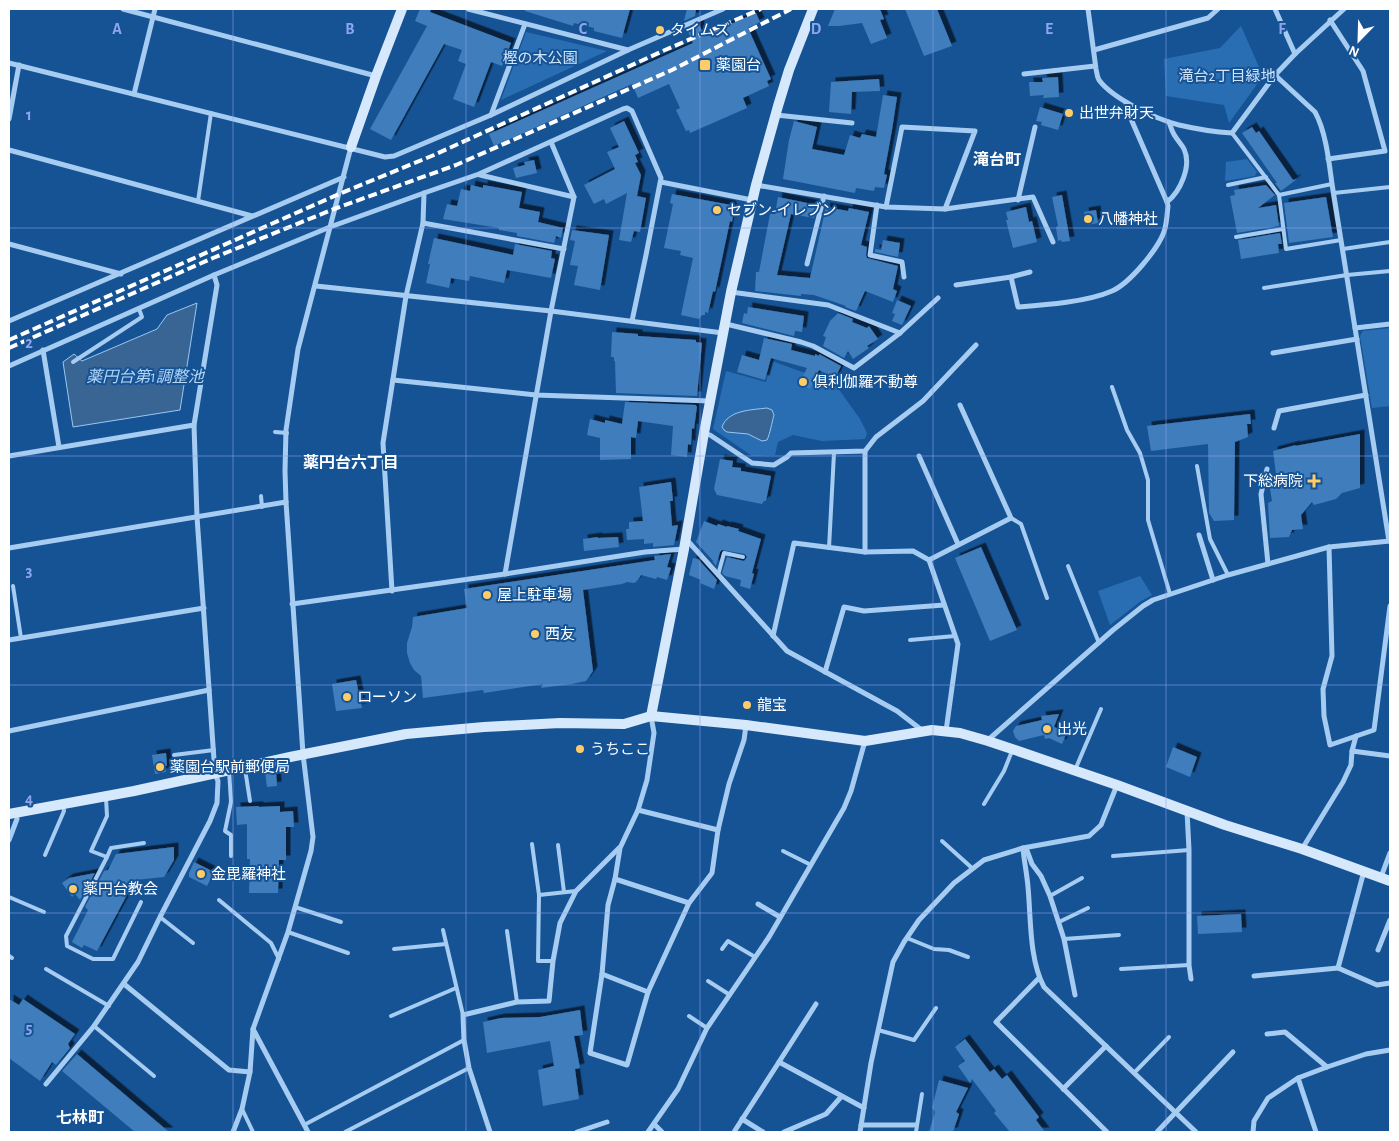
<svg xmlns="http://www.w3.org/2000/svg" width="1399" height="1141" viewBox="0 0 1399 1141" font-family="'Alegreya Sans','Noto Sans JP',sans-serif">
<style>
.green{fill:#296eb3}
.water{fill:#396595;stroke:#99c7f4}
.building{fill:#3f7dbc;filter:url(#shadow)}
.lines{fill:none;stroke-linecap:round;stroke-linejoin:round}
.lane{stroke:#a7ccf1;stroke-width:4}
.street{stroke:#a7ccf1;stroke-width:5}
.secondary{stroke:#d5e8fc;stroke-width:10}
.rail{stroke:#fff;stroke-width:4;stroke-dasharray:9 4;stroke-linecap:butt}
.grid{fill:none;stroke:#8ea6ec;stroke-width:1;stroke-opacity:0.55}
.poi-dot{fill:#ffcc67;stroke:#165395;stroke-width:2}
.labels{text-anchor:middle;stroke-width:4;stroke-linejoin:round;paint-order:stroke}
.poi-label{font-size:15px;fill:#fff;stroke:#165395;text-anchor:start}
.park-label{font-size:15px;fill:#cee5fc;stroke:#165395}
.neighbourhood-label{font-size:16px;font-weight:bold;fill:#fff;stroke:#165395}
.water-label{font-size:16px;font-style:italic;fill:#b3d6f8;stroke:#165395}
.grid-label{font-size:16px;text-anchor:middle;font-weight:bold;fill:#8ea6ec;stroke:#165395;stroke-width:4;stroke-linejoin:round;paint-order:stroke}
</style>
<defs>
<filter id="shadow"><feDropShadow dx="4.5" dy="-4.5" stdDeviation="0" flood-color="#0009"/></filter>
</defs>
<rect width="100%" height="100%" fill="#165395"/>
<!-- green -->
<g class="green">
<polygon points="1241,26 1263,76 1229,123 1224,105 1166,96 1164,59 1220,48"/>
<polygon points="526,32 607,51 501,100"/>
<polygon points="1247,159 1257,172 1255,176 1225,181 1226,162"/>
<polygon points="1390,328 1390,406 1372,408 1360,336 1363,331"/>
<polygon points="772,361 835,384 860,419 867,433 865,439 822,441 793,435 778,442 775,455 752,456 713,429 726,371 766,382"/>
<polygon points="1140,576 1152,595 1141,601 1110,625 1098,591"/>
</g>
<!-- water -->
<g class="water">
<polygon points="197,303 180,410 73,427 63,362 74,354 82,361 157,329 167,315"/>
<path d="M767,408L772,410L774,415C772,422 770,434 767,440L762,441L748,434L727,432L724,430L722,427C728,410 751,410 767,408Z"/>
</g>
<!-- building -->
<g class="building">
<polygon points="420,9 431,9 430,12 511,43 502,66 491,62 474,107 453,99 466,64 458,61 462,50 444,44 391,140 370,129 427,26 415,21"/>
<polygon points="525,9 630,9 622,38 594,31 594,28 574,23 573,26 525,11"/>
<polygon points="687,9 696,9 695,16 684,21"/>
<polygon points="835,9 880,9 884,19 880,20 887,38 871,44 862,23 839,26 828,26"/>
<polygon points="905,9 937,9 952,46 924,56"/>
<polygon points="756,13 760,22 748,28 771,79 767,81 769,86 743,98 747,108 690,133 689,130 686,131 676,110 680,108 669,84 638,98 632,84 494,146 489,134 693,43 687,29 699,24 704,36"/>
<polygon points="1058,77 1059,97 1043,98 1044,95 1030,96 1029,82 1043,82 1042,78"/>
<polygon points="879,79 880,91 852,92 851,114 829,112 831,82"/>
<polygon points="883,95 897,97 892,130 884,174 887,175 884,188 875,187 874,191 856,188 855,193 783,179 789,140 794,121 817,127 812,149 844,155 850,135 860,138 862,134 876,137"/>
<polygon points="1040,107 1063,114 1058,130 1041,125 1042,122 1036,121"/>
<polygon points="624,121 639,153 635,155 638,162 635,163 641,175 637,196 646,198 640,232 634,231 631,242 619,240 627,193 606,204 604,199 594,204 584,185 615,169 607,152 619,147 610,128"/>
<polygon points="1252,127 1256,133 1259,131 1293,180 1297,179 1281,191 1275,183 1277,183 1242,133"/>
<polygon points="534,160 537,173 516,178 513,168 525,165 524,162"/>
<polygon points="471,185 483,188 483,185 522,192 519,208 540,212 538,222 563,228 561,238 556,236 554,243 517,236 517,233 499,230 499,228 443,219 447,204 457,206 461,189 470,191"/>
<polygon points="1266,185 1275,195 1258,208 1276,205 1279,226 1237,233 1230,196 1235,195 1234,190"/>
<polygon points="672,194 731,205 734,211 732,222 730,221 715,292 713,291 708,313 705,312 705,315 702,315 699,319 681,315 693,258 680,255 681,251 664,248 673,204 670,203"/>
<polygon points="1062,195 1070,241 1062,242 1061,240 1058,241 1056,227 1058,226 1052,197"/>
<polygon points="778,197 817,205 814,218 791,214 777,275 810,278 826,207 848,211 849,208 869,212 861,245 867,247 866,255 867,258 898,266 893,289 897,291 893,302 865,291 856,311 845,307 846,306 814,295 801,294 801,296 755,291 756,272 759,272 770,214 775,214"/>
<polygon points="1326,197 1333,237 1289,243 1284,203"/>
<polygon points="1026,207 1029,222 1032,221 1037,242 1013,248 1006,220 1008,220 1006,212"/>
<polygon points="1096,210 1098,223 1087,225 1084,212"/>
<polygon points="572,230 609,235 600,290 574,285 578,266 570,265 575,241 570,240"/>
<polygon points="1280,233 1282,244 1278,244 1279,253 1241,259 1238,240"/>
<polygon points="434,238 513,255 515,244 552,251 551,258 555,259 551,278 507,270 504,283 470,276 469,281 451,278 449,288 426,283 430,264 428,264"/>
<polygon points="883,240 900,243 898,257 875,252 875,249 881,250"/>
<polygon points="897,300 911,306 902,325 892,321 895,314 892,313"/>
<polygon points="748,307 804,316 802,332 795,331 794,336 742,323 744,313 747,314"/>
<polygon points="838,313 853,319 852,322 867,328 869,326 878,339 867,346 869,348 853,359 848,351 844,358 823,346 826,337 823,336 830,321"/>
<polygon points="612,332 638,334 638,336 696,340 696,342 702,343 697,396 616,393 615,361 614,361 614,357 611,357"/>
<polygon points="764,338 792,344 791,350 815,356 815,354 819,356 819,354 841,366 835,378 819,370 810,389 799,384 807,368 771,358 765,380 737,372 742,355 759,360"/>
<polygon points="625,402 696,405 696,406 697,406 694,429 692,428 691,445 688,444 687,457 671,455 673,426 638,421 636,438 631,437 631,459 600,460 600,438 587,435 590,419 605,423 605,420 622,424"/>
<polygon points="1250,414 1251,424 1247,424 1248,437 1235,442 1234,520 1214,521 1209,513 1208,444 1151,451 1147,426"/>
<polygon points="1360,434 1360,488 1342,493 1336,499 1314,505 1312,502 1301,515 1303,529 1292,530 1289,537 1270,538 1268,503 1272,501 1269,483 1277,482 1273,451 1296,445 1295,446"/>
<polygon points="720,459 733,461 732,467 741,468 741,471 771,476 766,501 764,501 762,504 717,495 714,489"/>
<polygon points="671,482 673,501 670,501 672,526 678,525 674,545 653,547 653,543 644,544 644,539 627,540 626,529 629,529 629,522 643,521 639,487"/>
<polygon points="704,521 717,526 718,524 727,527 727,526 739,529 738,531 761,539 752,573 754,574 750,589 740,586 741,580 725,576 722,573 727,557 744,561 747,557 745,554 722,550 720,552 716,566 712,561 714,562 696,542"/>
<polygon points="598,537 598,538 618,537 619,547 584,551 583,539"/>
<polygon points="981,547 1017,630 990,641 955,558"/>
<polygon points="671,554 667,567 671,568 667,580 657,577 656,579 641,575 637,581 634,583 627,582 622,584 583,590 593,671 586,681 572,684 541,688 543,684 484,693 483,690 423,698 421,676 414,670 410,663 407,653 407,643 412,627 413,617 467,608 464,589 655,560 654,556"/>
<polygon points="693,558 698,559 717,580 714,589 700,583 701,580 689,575"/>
<polygon points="356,680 362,708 336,711 332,684"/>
<polygon points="1059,714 1054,727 1067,732 1062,744 1049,738 1045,739 1044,735 1019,741 1015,737 1013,731 1016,726 1042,720 1041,716"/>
<polygon points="1173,747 1197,757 1190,777 1166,767"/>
<polygon points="166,753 167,766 165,766 166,772 155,774 152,755"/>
<polygon points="276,771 277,786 267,787 265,772"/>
<polygon points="259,806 259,807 280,806 280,812 293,811 294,827 286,827 286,860 279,860 278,893 249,893 250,859 247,859 247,824 237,825 236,807"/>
<polygon points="174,847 174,860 164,877 135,880 97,951 84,945 82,948 72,942 88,910 85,907 104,871 108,870 116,854"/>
<polygon points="194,862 214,872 207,886 189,877 189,873"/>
<polygon points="95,873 80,900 75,894 72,897 62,883 69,878"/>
<polygon points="1241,914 1242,932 1198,934 1197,916"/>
<polygon points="9,999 19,1005 23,999 75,1034 68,1044 70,1048 56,1065 52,1062 40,1081 9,1058"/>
<polygon points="580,1010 583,1035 574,1036 580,1068 575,1069 579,1099 543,1106 538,1070 554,1066 550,1041 487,1053 483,1022 501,1018 540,1017"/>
<polygon points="965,1039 990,1072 994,1069 1002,1079 1007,1075 1039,1117 1036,1120 1045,1132 1010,1132 994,1113 996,1111 972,1079 970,1083 958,1066 965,1061 955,1047"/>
<polygon points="77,1054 169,1132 135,1132 62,1071"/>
<polygon points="939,1080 968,1088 956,1112 959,1114 953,1132 929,1132 935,1112 932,1108"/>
</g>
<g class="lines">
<!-- lane -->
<g class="lane">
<polyline points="1232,133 1279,195 1286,249 1341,240"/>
<polyline points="1228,185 1266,177"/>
<polyline points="1334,193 1390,187"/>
<polyline points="1279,195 1332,184"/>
<polyline points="198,201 211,113"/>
<polyline points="1236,237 1283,229"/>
<polyline points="1343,249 1390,242"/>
<polyline points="1264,288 1347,275 1390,271"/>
<polyline points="73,362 142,317 139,309"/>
<polyline points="1112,387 1127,430 1140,453 1148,480 1148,520 1170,594"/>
<polyline points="275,432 287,433"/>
<polyline points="1197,466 1210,539 1228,575"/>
<polyline points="261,496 262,507"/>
<polyline points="1011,518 1021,524 1047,598"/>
<polyline points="829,548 834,453"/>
<polyline points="1068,566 1099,643"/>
<polyline points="718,575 724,553 743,557"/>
<polyline points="13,586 21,638"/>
<polyline points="910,640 955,636"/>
<polyline points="174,755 214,750"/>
<polyline points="245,769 250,801"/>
<polyline points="229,770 231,802 225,831 231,835 231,856"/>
<polyline points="1075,770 1101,709"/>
<polyline points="106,798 107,816 91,851 107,857 66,936 67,946 93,959 113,959 141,902"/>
<polyline points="984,804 1004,771 1012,751"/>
<polyline points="942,841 972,868"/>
<polyline points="532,844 539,895 538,961 553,961"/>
<polyline points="558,845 564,892"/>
<polyline points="783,851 811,865"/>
<polyline points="45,855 64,811 63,806"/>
<polyline points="1113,856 1189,850"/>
<polyline points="107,857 111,848 144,843"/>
<polyline points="539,895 576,891"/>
<polyline points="1050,896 1082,878"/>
<polyline points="9,897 44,912"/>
<polyline points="219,900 271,943 279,959"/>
<polyline points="295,907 341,922"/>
<polyline points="160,917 193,943"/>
<polyline points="1059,922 1088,908"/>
<polyline points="443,930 463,1015"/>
<polyline points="507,931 517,1002"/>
<polyline points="288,932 348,953"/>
<polyline points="907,938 934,949 949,950 968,957"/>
<polyline points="1064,939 1119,935"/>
<polyline points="394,949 446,944"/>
<polyline points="722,949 728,941 755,957"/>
<polyline points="9,956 12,958"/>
<polyline points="46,969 109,1006"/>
<polyline points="1121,969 1189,965"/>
<polyline points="708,981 730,995"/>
<polyline points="391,1016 456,988"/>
<polyline points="689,1016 707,1028"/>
<polyline points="94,1026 154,1076"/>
<polyline points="878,1030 914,1040 936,1008"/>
<polyline points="1134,1073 1169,1037"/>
<polyline points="242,1109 253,1132"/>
<polyline points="304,1125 464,1040"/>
<polyline points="345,1132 469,1068"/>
<polyline points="916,1132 922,1094"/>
</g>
<!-- street -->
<g class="street">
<polyline points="123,9 376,76"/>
<polyline points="468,9 628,50"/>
<path d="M1088,9L1096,69C1097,73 1097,77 1099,80C1113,99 1156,119 1179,125C1196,129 1215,132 1232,133L1275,75L1295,54L1344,9"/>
<polyline points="1275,9 1295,54"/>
<polyline points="1094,50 1208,18 1218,9"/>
<polyline points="9,63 385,157 394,156 491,115 628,50 723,9"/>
<polyline points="1024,74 1095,66"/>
<path d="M1275,75L1315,112C1326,132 1329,162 1332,184L1389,541"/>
<polyline points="134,94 155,9"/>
<polyline points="1126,103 1128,112 1167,202"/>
<polyline points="491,115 525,24"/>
<polyline points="776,115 852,123"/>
<polyline points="9,119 19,65"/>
<polyline points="9,150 252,216"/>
<polyline points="1328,159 1385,151 1363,71 1330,20"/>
<polyline points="480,175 574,197"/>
<polyline points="661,182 752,200"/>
<polyline points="756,185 886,207 945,209 1033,197 1053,242"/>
<polyline points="1018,200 1035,127"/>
<polyline points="877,205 870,255 902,262 904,277"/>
<polyline points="886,207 902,127 975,131 945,209"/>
<polyline points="423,223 564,249"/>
<polyline points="9,244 121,274"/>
<polyline points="807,264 824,196"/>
<path d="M1011,277L1018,307C1045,305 1087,302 1112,291C1130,283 1157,250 1164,232C1167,223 1167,214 1168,206L1167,202C1180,192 1192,166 1184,149C1182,145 1178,141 1175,136C1172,132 1171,127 1169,122"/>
<polyline points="956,285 1011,277 1030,272"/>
<polyline points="316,286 551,311 723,333"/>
<polyline points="731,292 828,305 900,333"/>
<polyline points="9,321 344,177"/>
<polyline points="726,324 801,342 813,346 854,368 900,333 938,298"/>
<polyline points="1355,328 1390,324"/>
<polyline points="43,350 59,447"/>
<polyline points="1273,353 1357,339"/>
<polyline points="9,366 214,275 330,227 424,193 479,174 623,109 627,108 632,111 661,178 646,255 632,321"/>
<polyline points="393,380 536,395 710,401"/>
<polyline points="1274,428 1279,411 1366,395"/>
<polyline points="704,433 710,435 752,463 774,465 787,457 791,453 865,451 876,437 923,401 976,345"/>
<polyline points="9,456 194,425"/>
<polyline points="919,456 958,544"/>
<polyline points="1267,469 1261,494 1268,564"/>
<polyline points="1199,535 1213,580"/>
<polyline points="686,539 787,651 897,711 923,731"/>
<polyline points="1329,547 1332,656 1323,689 1324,716 1330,745 1374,730 1390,606"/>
<polyline points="9,548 286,502"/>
<polyline points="865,552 865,451"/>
<polyline points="929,560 1011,518 960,405"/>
<polyline points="505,574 551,311 574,197 551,142"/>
<polyline points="392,591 383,443 406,296 423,223 424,193"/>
<polyline points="292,604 505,574 645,552 684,549"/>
<polyline points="773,636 794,543 865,552 913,551 929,560 958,644 946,731"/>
<polyline points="9,640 204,608"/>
<polyline points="825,672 844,607 864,611 944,605"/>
<polyline points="651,716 654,733 647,780 638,810 620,848 615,879 608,905 602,974 590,1053 627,1065 648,992 689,903 712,873 718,830 729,784 744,740 746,725"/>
<polyline points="9,731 209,690"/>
<polyline points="988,740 1113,630 1143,606 1153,600 1228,575 1329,547 1390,541"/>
<polyline points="1352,751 1390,756"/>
<polyline points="638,810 718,830"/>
<polyline points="1187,811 1189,850 1189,965 1191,979"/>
<polyline points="9,840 17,819 16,812"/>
<path d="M1023,848C1024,861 1027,874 1028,887C1031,918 1029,959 1044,987L1196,1132"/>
<polyline points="1026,848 1032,864 1041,876 1050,896 1064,939 1075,995"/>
<polyline points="1302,849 1343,782 1351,765 1352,751 1356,736"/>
<polyline points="1364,871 1338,968 1377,985 1390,983"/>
<polyline points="1381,877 1390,853"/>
<polyline points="615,879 689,903"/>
<polyline points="758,904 780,917"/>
<polyline points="1378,950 1390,920"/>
<polyline points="602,974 648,992"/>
<polyline points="1254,976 1338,968"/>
<polyline points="1039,978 996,1022 1107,1132"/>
<polyline points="124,984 229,1070 250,1072"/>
<polyline points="253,1029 308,1132"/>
<polyline points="1267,1034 1285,1032 1327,1067"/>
<polyline points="779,1062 816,1004"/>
<polyline points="1298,1078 1316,1132"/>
<polyline points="46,1084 94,1026 138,962 160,917 210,821 217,803 218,781 215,774 197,517 194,425 217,285 214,275"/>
<polyline points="1063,1089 1106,1046"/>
<polyline points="742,1119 763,1132"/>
<polyline points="654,1124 662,1132"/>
<polyline points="861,1125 916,1125"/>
<polyline points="233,1132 242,1109 250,1072 253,1029 288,932 311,851 313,837 303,754 286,502 285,471 286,430 298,349 351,147"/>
<polyline points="490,1132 469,1068 464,1040 463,1015 517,1002 549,1001 553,961 560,923 576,891 619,848"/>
<polyline points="577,1132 607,1122"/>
<polyline points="648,1132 678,1089 707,1028 769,937 844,808 851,791 865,741"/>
<polyline points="734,1132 779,1062 864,1108"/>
<polyline points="784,1132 826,1114 841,1097"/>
<polyline points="860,1132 871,1063 893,962 904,942 919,920 954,883 984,860 1023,848 1089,836 1101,825 1117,785"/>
<polyline points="1157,1132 1233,1052"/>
<polyline points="1253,1132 1254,1121 1268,1098 1298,1078 1327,1067 1366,1054 1390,1050"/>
</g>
<!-- secondary -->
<g class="secondary">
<polyline points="351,147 376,76 402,9"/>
<polyline points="651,716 684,549 704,433 731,292 756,185 778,106 789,70 813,9"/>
<polyline points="9,814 134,791 290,757 406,734 484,727 560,723 624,724 651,716 746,725 865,741 932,730 960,733 988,741 1012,749 1117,785 1225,825 1302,849 1390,881"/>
</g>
<!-- rail -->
<g class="rail">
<polyline points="9,340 339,194 434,155 665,50 761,9"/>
<polyline points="9,348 213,258 334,209 456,165 672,70 791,9"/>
</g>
</g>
<!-- grid -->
<path class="grid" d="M233,9V1132M466,9V1132M700,9V1132M933,9V1132M1166,9V1132M9,228H1390M9,456H1390M9,685H1390M9,913H1390"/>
<!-- markers -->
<g class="poi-dot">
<circle cx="660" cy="30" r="5"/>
<rect x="699" y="59" width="12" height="12" rx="2.5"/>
<circle cx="1069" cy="113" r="5"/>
<circle cx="717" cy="210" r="5"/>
<circle cx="1088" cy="219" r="5"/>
<circle cx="803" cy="382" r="5"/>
<path d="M1311.5 473.5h5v5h5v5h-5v5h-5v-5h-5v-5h5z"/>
<circle cx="487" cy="595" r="5"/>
<circle cx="535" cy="634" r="5"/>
<circle cx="347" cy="697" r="5"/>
<circle cx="747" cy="705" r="5"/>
<circle cx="1047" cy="729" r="5"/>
<circle cx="580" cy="749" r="5"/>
<circle cx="160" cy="767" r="5"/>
<circle cx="201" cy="874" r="5"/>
<circle cx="73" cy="889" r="5"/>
</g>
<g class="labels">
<!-- poi labels -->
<g class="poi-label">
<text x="670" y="35">タイムズ</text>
<text x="716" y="70">薬園台</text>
<text x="1079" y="118">出世弁財天</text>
<text x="727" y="215">セブン-イレブン</text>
<text x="1098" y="224">八幡神社</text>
<text x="813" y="387">倶利伽羅不動尊</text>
<text x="1303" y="486" text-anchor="end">下総病院</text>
<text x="497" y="600">屋上駐車場</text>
<text x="545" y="639">西友</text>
<text x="357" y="702">ローソン</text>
<text x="757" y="710">龍宝</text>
<text x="1057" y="734">出光</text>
<text x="590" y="754">うちここ</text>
<text x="170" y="772">薬園台駅前郵便局</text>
<text x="211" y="879">金毘羅神社</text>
<text x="83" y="894">薬円台教会</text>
</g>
<!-- park labels -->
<g class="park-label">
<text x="540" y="63">樫の木公園</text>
<text x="1227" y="81">滝台2丁目緑地</text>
</g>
<!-- neighbourhood labels -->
<g class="neighbourhood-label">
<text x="997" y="165">滝台町</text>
<text x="351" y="468">薬円台六丁目</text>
<text x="80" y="1123">七林町</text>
</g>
<!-- water labels -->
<g class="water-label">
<text x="145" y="382">薬円台第1調整池</text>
</g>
</g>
<g class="grid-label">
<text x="117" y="34">A</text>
<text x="350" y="34">B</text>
<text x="583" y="34">C</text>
<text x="816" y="34">D</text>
<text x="1049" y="34">E</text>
<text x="1282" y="34">F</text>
<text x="29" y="120">1</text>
<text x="29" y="348">2</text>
<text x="29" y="576">3</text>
<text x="29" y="804">4</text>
<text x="29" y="1033">5</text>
</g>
<!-- border -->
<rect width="1399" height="1141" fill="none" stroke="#ffffff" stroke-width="20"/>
<!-- north arrow -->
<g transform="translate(1359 40) rotate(203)" stroke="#165395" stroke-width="4" paint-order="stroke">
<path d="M0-4L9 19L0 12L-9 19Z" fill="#ffffff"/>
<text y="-8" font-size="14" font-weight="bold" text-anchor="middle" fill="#ffffff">N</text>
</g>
</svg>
